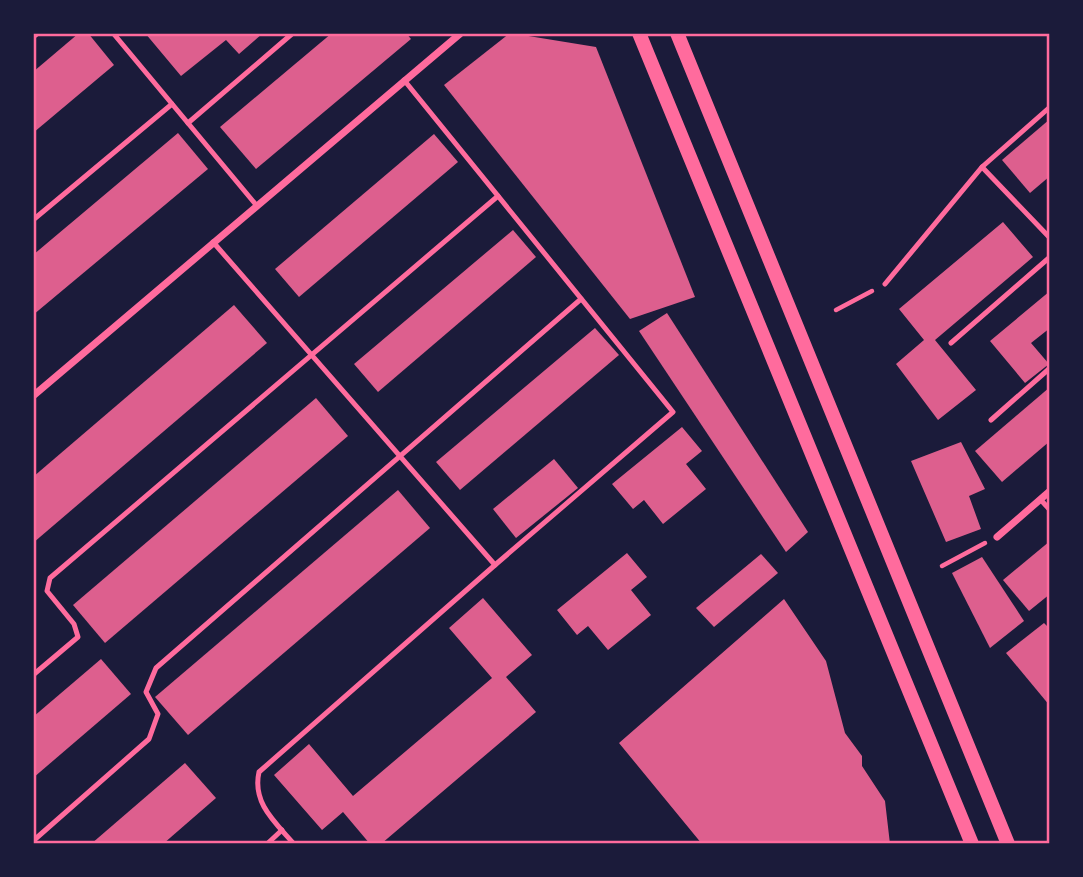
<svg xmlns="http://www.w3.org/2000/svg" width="1083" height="877" viewBox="0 0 1083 877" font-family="Karla,sans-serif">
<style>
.building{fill:#dd5f8e}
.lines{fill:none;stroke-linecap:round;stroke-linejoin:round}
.path{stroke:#ff6b9d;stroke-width:4.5}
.service{stroke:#ff6b9d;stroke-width:5}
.minor{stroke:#ff6b9d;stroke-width:7}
.secondary{stroke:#ff6b9d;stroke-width:14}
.neatline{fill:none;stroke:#ff6b9d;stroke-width:2.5}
</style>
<rect width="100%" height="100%" fill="#1b1b3a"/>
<!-- building -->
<g class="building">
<polygon points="79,33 88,33 114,65 33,133 33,72"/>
<polygon points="145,33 263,33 239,54 226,40 181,76"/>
<polygon points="332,33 406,33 411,39 256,169 220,127"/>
<polygon points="510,33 596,47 695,297 630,319 444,85"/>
<polygon points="1050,119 1050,176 1030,193 1002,160"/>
<polygon points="178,133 208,169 33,315 33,255"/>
<polygon points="434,134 458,162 299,297 275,269"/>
<polygon points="1003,222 1033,257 935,340 976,390 938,420 896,364 924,340 899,309"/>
<polygon points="513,230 536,257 378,392 354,364"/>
<polygon points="1050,291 1050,328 1031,343 1049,364 1025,383 990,341"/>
<polygon points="234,305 267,343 33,543 33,477"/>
<polygon points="667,313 808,532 786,552 639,331"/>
<polygon points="595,328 619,355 460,490 436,462"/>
<polygon points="1050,387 1050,441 1002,482 975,451"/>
<polygon points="316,398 348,436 105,643 73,605"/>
<polygon points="682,427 702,451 686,464 706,489 663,524 644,500 633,509 612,484"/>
<polygon points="961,442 985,489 969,496 981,529 946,542 911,461"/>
<polygon points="554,459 578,488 516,538 493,509"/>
<polygon points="398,490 430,528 188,735 155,697"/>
<polygon points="1050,541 1050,594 1029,611 1003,580"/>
<polygon points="627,553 647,577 631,590 651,615 608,650 588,626 577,635 557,610"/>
<polygon points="761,554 778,573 714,627 696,608"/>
<polygon points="982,557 1024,621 990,648 952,573"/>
<polygon points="483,598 532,655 506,677 536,712 381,844 370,844 343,812 322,830 274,775 309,744 353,796 492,678 449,628"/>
<polygon points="784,599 826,661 845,733 862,756 862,766 885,801 890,844 702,844 619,743"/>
<polygon points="1044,623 1050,629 1050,706 1006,653"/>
<polygon points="101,659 131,694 33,778 33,717"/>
<polygon points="185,763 216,798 163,844 91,844"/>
</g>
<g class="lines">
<!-- path -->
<g class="path">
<polyline points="836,310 872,291"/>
<polyline points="942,566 985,543"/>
</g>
<!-- service -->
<g class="service">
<polyline points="113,33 257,206"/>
<polyline points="33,37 38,33"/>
<polyline points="404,80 673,412 495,565"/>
<polyline points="188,123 293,33"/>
<polyline points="982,167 1050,238"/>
<polyline points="33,220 172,104"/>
<path d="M213,242L495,565L259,772C252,803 275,822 294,844"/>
<polyline points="885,284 982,167 1050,107"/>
<polyline points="951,343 1050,257"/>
<polyline points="991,420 1050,368"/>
<polyline points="1040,499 1050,510"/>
<polyline points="33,675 78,637 74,624 47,591 50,578 498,196"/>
<polyline points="33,841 149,739 158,714 146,692 156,668 581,299"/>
<polyline points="267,844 282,830"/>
</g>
<!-- minor -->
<g class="minor">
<polyline points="33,396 461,33"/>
<polyline points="997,537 1050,491"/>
</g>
<!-- secondary -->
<g class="secondary">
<polyline points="639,33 972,844"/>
<polyline points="677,33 1008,844"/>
</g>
</g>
<!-- border -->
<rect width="1083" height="877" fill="none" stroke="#1b1b3a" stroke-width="70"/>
<rect x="35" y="35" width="1013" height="807" class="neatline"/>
</svg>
